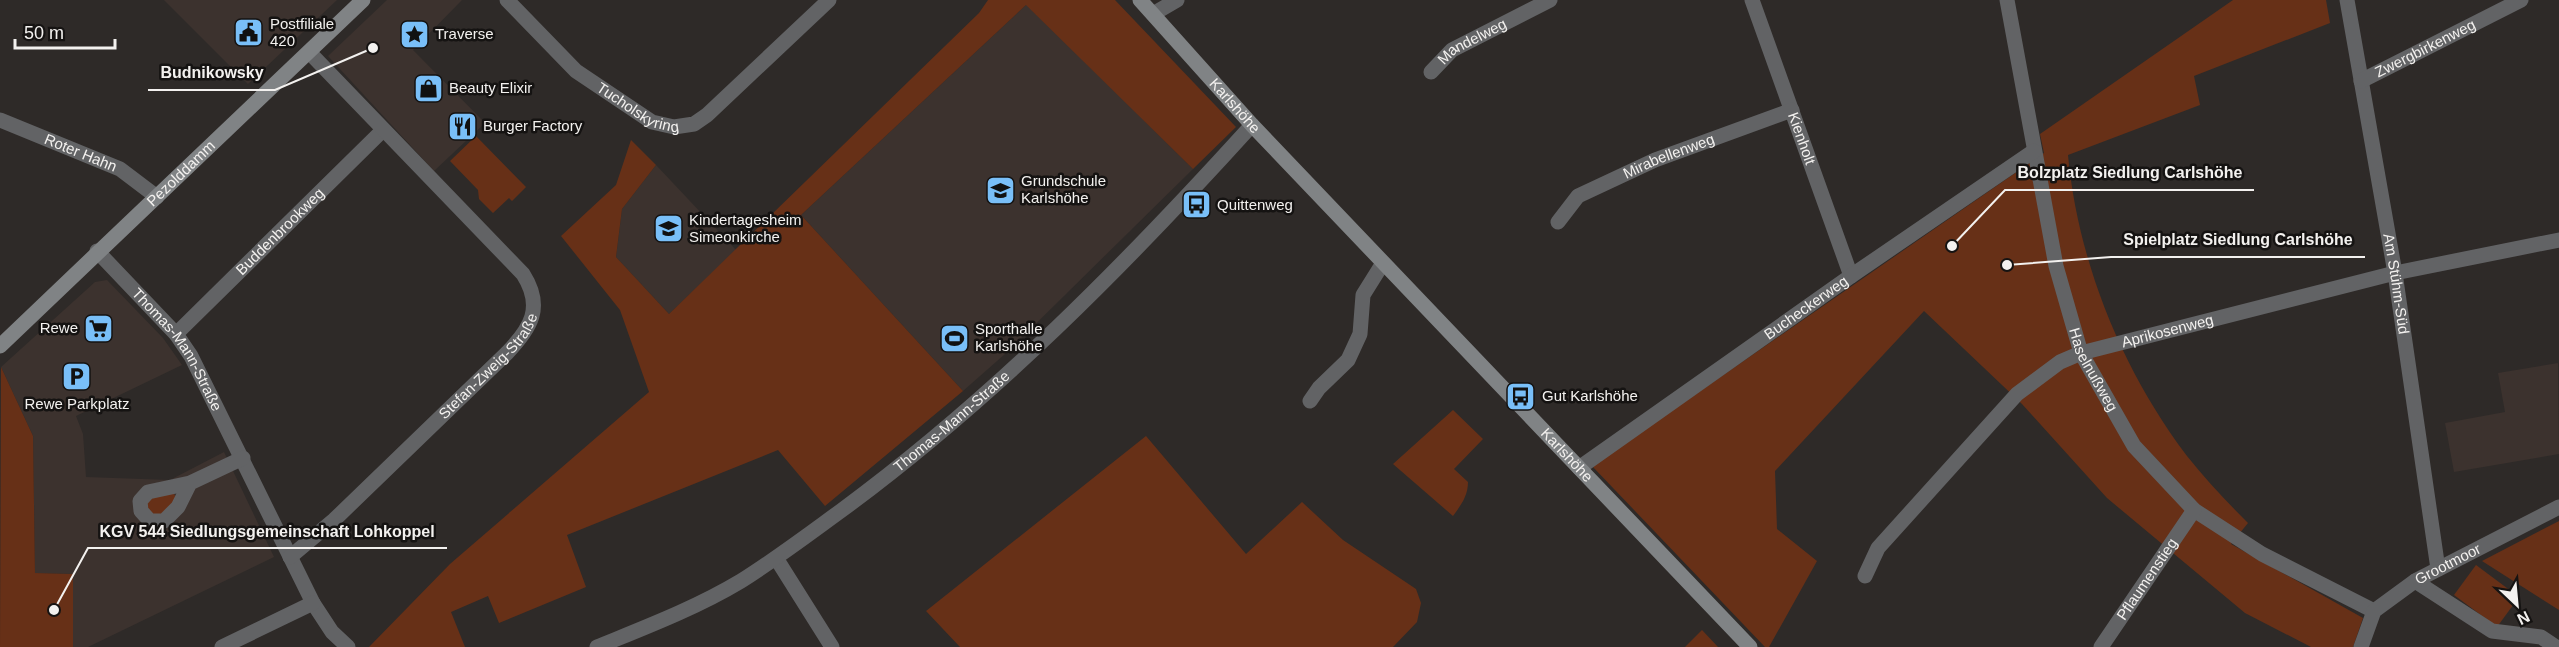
<svg xmlns="http://www.w3.org/2000/svg" width="2559" height="647" viewBox="0 0 2559 647" font-family="Helvetica,sans-serif">
<style>
.built{fill:#3c322e}
.green{fill:#673017}
.lines{fill:none;stroke-linecap:round;stroke-linejoin:round}
.street{stroke:#626365;stroke-width:15}
.secondary{stroke:#808385;stroke-width:15}
.labels{text-anchor:middle;stroke-width:5;stroke-linejoin:round;paint-order:stroke}
.poi-label{font-size:15px;fill:#f3f1ef;stroke:#151312;text-anchor:start}
.street-label{font-size:15px;fill:#f3f1ef;stroke:#151312}
.leader{fill:none;stroke:#f3f1ef;stroke-width:2}
.callout-dot{fill:#f3f1ef;stroke:#151312;stroke-width:2}
.callout-label{font-size:16px;text-anchor:middle;font-weight:bold;fill:#f3f1ef;stroke:#151312;stroke-width:5;stroke-linejoin:round;paint-order:stroke}
</style>
<rect width="100%" height="100%" fill="#2e2a28"/>
<!-- built -->
<g class="built">
<polygon points="164,0 337,0 248,84"/>
<polygon points="387,0 462,0 413,50 485,123 434,171 328,56"/>
<polygon points="1027,4 1193,169 1005,354 963,391 801,215"/>
<polygon points="656,165 736,250 669,314 616,257 622,209"/>
<polygon points="107,280 163,338 182,365 76,416 83,434 86,477 170,480 224,452 274,557 88,647 73,647 73,574 35,573 33,436 1,367 95,282"/>
<polygon points="2558,363 2559,454 2454,472 2445,423 2505,412 2498,373"/>
</g>
<!-- green -->
<g class="green">
<polygon points="988,0 1115,0 1236,127 1193,169 1026,5 801,215 963,391 825,506 778,450 567,535 586,587 499,623 488,596 451,612 465,647 369,647 450,564 649,392 620,310 561,236 616,185 631,140 656,165 622,209 616,257 669,314 979,13"/>
<path d="M2233,0H2326L2330,23L2194,76L2200,105L2068,155C2078,262 2122,370 2187,456C2206,480 2227,502 2248,523L2231,544L2363,618L2353,647H2311L2245,613L2107,498L2022,404L1924,311L1775,471L1777,529L1817,561L1769,647H1765L1592,466L2044,153L2040,134Z"/>
<polygon points="476,136 526,187 512,201 509,198 493,213 479,199 478,190 450,161"/>
<polygon points="1,367 33,436 35,573 73,574 73,647 0,647"/>
<path d="M1453,410L1483,439L1454,469L1468,482C1468,496 1461,505 1453,516L1393,464Z"/>
<polygon points="1146,436 1246,554 1302,502 1343,540 1416,589 1421,603 1417,622 1393,647 960,647 926,611"/>
<polygon points="173,492 176,498 162,517 153,517 147,510 146,501 153,495"/>
<polygon points="2559,521 2559,610 2482,561"/>
<polygon points="2476,565 2519,597 2497,627 2454,595"/>
<polygon points="1702,630 1718,647 1685,647"/>
</g>
<g class="lines">
<!-- street -->
<g class="street">
<path id="s1" d="M507,0L576,71L652,122L674,127L694,124L707,115L829,0"/>
<path id="s2" d="M1752,0L1851,276"/>
<path id="s3" d="M2007,0L2056,266L2081,353L2134,446L2194,510L2262,554L2374,611"/>
<path id="s4" d="M2347,0L2395,273L2438,569"/>
<polyline points="1153,14 1177,0"/>
<path id="s5" d="M1431,72L1452,50L1550,0"/>
<path id="s6" d="M2361,81L2521,0"/>
<path id="s7" d="M0,120L120,169L157,197"/>
<path id="s8" d="M1558,222L1578,196L1655,160L1792,110"/>
<path id="s9" d="M97,251L176,334L191,356L313,603L332,632L348,647"/>
<path id="s10" d="M176,334L383,130"/>
<polyline points="1310,401 1319,388 1348,360 1360,334 1363,295 1383,263"/>
<path id="s11" d="M1579,468L1851,276L2034,151"/>
<polyline points="190,483 178,507 164,521 150,521 141,511 140,501 148,492 190,483 243,458"/>
<path id="s12" d="M290,557L334,520L507,353C531,328 544,307 523,274L309,52"/>
<polyline points="776,558 832,647"/>
<path id="s13" d="M1865,576L1878,548L2017,394L2060,362L2081,353L2395,273L2559,240"/>
<polyline points="2415,581 2492,631 2541,637 2556,647"/>
<polyline points="222,647 313,603"/>
<path id="s14" d="M597,647C646,627 696,608 741,581C776,559 809,534 842,510C994,398 1126,264 1252,125"/>
<path id="s15" d="M2101,647L2194,510"/>
<path id="s16" d="M2361,647L2374,611L2415,581L2559,507"/>
</g>
<!-- secondary -->
<g class="secondary">
<path id="s17" d="M1140,0L1252,125L1750,647"/>
<path id="s18" d="M0,346L363,0"/>
</g>
</g>
<!-- icons -->
<defs>
<symbol id="civic-square" viewBox="-11 -11 22 22"><rect x="-9" y="-9" width="18" height="18" rx="4" fill="#79bff8" stroke="#151312"/><path d="M-.6-6.5H3V-4.5H.6V-3L4-1V1h2V6H-6V1h2V-1L-.6-3ZM-1.2 2.5V6h2.4V2.5Z" fill="#111"/></symbol>
<symbol id="sight-square" viewBox="-11 -11 22 22"><rect x="-9" y="-9" width="18" height="18" rx="4" fill="#79bff8" stroke="#151312"/><path d="M0-6L1.8-2.2L6-1.7L2.9 1.2L3.7 5.4L0 3.3L-3.7 5.4L-2.9 1.2L-6-1.7L-1.8-2.2Z" fill="#111"/></symbol>
<symbol id="shop-square" viewBox="-11 -11 22 22"><rect x="-9" y="-9" width="18" height="18" rx="4" fill="#79bff8" stroke="#151312"/><path d="M-5-2.5h2.3a2.7 3.5 0 0 1 5.4 0H5L5.5 6h-11ZM-1.5-2.5h3a1.5 2.3 0 0 0-3 0Z" fill="#111"/></symbol>
<symbol id="restaurant-square" viewBox="-11 -11 22 22"><rect x="-9" y="-9" width="18" height="18" rx="4" fill="#79bff8" stroke="#151312"/><path d="M-5-6h1v4h1v-4h1v4h1v-4h1v5L-1.5 .5V6h-2V.5L-5-1ZM5-6V6H3V1.5H1.5Q1.5-4 5-6Z" fill="#111"/></symbol>
<symbol id="school-square" viewBox="-11 -11 22 22"><rect x="-9" y="-9" width="18" height="18" rx="4" fill="#79bff8" stroke="#151312"/><path d="M0-5L7-2L0 1L-7-2ZM-4 1L0 2.5L4 1V4Q0 6-4 4Z" fill="#111"/></symbol>
<symbol id="bus-square" viewBox="-11 -11 22 22"><rect x="-9" y="-9" width="18" height="18" rx="4" fill="#79bff8" stroke="#151312"/><path d="M-5-6H5V4H4V6H2V4H-2V6H-4V4H-5ZM-3.5-4V0h7V-4ZM-3.5 1.2v1.5H-2V1.2ZM2 1.2v1.5H3.5V1.2Z" fill="#111"/></symbol>
<symbol id="supermarket-square" viewBox="-11 -11 22 22"><rect x="-9" y="-9" width="18" height="18" rx="4" fill="#79bff8" stroke="#151312"/><path d="M-6-5.5h2.5l.6 2H6L4.5 2H-2.5L-4.4-4H-6ZM-1.5 3.2a1.3 1.3 0 1 0 .1 0ZM3 3.2a1.3 1.3 0 1 0 .1 0Z" fill="#111"/></symbol>
<symbol id="stadium-square" viewBox="-11 -11 22 22"><rect x="-9" y="-9" width="18" height="18" rx="4" fill="#79bff8" stroke="#151312"/><path d="M0-5a6.5 5 0 1 0 0 10a6.5 5 0 1 0 0-10ZM-3.5-1.8h7v3.6h-7Z" fill="#111"/></symbol>
<symbol id="parking-square" viewBox="-11 -11 22 22"><rect x="-9" y="-9" width="18" height="18" rx="4" fill="#79bff8" stroke="#151312"/><path d="M-3.5-5.5H1a3.5 3.5 0 0 1 0 7H-1V5.5H-3.5ZM-1-3.4V-.6H.8a1.4 1.4 0 0 0 0-2.8Z" fill="#111"/></symbol>
</defs>
<g fill-rule="evenodd">
<use href="#civic-square" x="232" y="16" width="33" height="33"/>
<use href="#sight-square" x="398" y="18" width="33" height="33"/>
<use href="#shop-square" x="412" y="72" width="33" height="33"/>
<use href="#restaurant-square" x="446" y="110" width="33" height="33"/>
<use href="#school-square" x="984" y="174" width="33" height="33"/>
<use href="#bus-square" x="1180" y="188" width="33" height="33"/>
<use href="#school-square" x="652" y="212" width="33" height="33"/>
<use href="#supermarket-square" x="82" y="312" width="33" height="33"/>
<use href="#stadium-square" x="938" y="322" width="33" height="33"/>
<use href="#parking-square" x="60" y="360" width="33" height="33"/>
<use href="#bus-square" x="1504" y="380" width="33" height="33"/>
</g>
<g class="labels">
<!-- poi labels -->
<g class="poi-label">
<text x="270" y="29">Postfiliale<tspan x="270" dy="17">420</tspan></text>
<text x="435" y="39">Traverse</text>
<text x="449" y="93">Beauty Elixir</text>
<text x="483" y="131">Burger Factory</text>
<text x="1021" y="186">Grundschule<tspan x="1021" dy="17">Karlshöhe</tspan></text>
<text x="1217" y="210">Quittenweg</text>
<text x="689" y="225">Kindertagesheim<tspan x="689" dy="17">Simeonkirche</tspan></text>
<text x="78" y="333" text-anchor="end">Rewe</text>
<text x="975" y="334">Sporthalle<tspan x="975" dy="17">Karlshöhe</tspan></text>
<text x="1542" y="401">Gut Karlshöhe</text>
<text x="77" y="409" text-anchor="middle">Rewe Parkplatz</text>
</g>
<!-- street labels -->
<g class="street-label">
<text dy="5" stroke="none"><textPath href="#s5" startOffset="52">Mandelweg</textPath></text>
<text dy="5" stroke="none"><textPath href="#s6" startOffset="72">Zwergbirkenweg</textPath></text>
<text dy="5" stroke="none"><textPath href="#s1" startOffset="172">Tucholskyring</textPath></text>
<text dy="5" stroke="none"><textPath href="#s17" startOffset="142">Karlshöhe</textPath></text>
<text dy="5" stroke="none"><textPath href="#s2" startOffset="147">Kienholt</textPath></text>
<text dy="5" stroke="none"><textPath href="#s7" startOffset="87">Roter Hahn</textPath></text>
<text dy="5" stroke="none"><textPath href="#s8" startOffset="132">Mirabellenweg</textPath></text>
<text dy="5" stroke="none"><textPath href="#s18" startOffset="250">Pezolddamm</textPath></text>
<text dy="5" stroke="none"><textPath href="#s10" startOffset="146">Buddenbrookweg</textPath></text>
<text dy="5" stroke="none"><textPath href="#s4" startOffset="288">Am Stühm-Süd</textPath></text>
<text dy="5" stroke="none"><textPath href="#s11" startOffset="278">Bucheckerweg</textPath></text>
<text dy="5" stroke="none"><textPath href="#s13" startOffset="404">Aprikosenweg</textPath></text>
<text dy="5" stroke="none"><textPath href="#s9" startOffset="128">Thomas-Mann-Straße</textPath></text>
<text dy="5" stroke="none"><textPath href="#s12" startOffset="276">Stefan-Zweig-Straße</textPath></text>
<text dy="5" stroke="none"><textPath href="#s3" startOffset="381">Haselnußweg</textPath></text>
<text dy="5" stroke="none"><textPath href="#s14" startOffset="423">Thomas-Mann-Straße</textPath></text>
<text dy="5" stroke="none"><textPath href="#s17" startOffset="624">Karlshöhe</textPath></text>
<text dy="5" stroke="none"><textPath href="#s16" startOffset="126">Grootmoor</textPath></text>
<text dy="5" stroke="none"><textPath href="#s15" startOffset="82">Pflaumenstieg</textPath></text>
</g>
</g>
<!-- callouts -->
<path class="leader" d="M373 48L275 90H148M1952 246L2005 190H2254M2007 265L2111 257H2365M54 610L88 548H447"/>
<g class="callout-dot">
<circle cx="373" cy="48" r="6"/>
<circle cx="1952" cy="246" r="6"/>
<circle cx="2007" cy="265" r="6"/>
<circle cx="54" cy="610" r="6"/>
</g>
<g class="callout-label">
<text x="212" y="78">Budnikowsky</text>
<text x="2130" y="178">Bolzplatz Siedlung Carlshöhe</text>
<text x="2238" y="245">Spielplatz Siedlung Carlshöhe</text>
<text x="267" y="537">KGV 544 Siedlungsgemeinschaft Lohkoppel</text>
</g>
<!-- north arrow -->
<g transform="translate(2517 605) rotate(154)" stroke="#151312" stroke-width="4.5" paint-order="stroke">
<path d="M0-4.5L10 22L0 15L-10 22Z" fill="#f3f1ef"/>
<text y="-9" font-size="16" font-weight="bold" text-anchor="middle" fill="#f3f1ef">N</text>
</g>
<!-- scale -->
<path d="M15 39v9h100v-9" fill="none" stroke="#f3f1ef" stroke-width="3"/>
<text x="24" y="39" font-size="18" fill="#f3f1ef" stroke="#151312" stroke-width="4.5" paint-order="stroke">50 m</text>
</svg>
